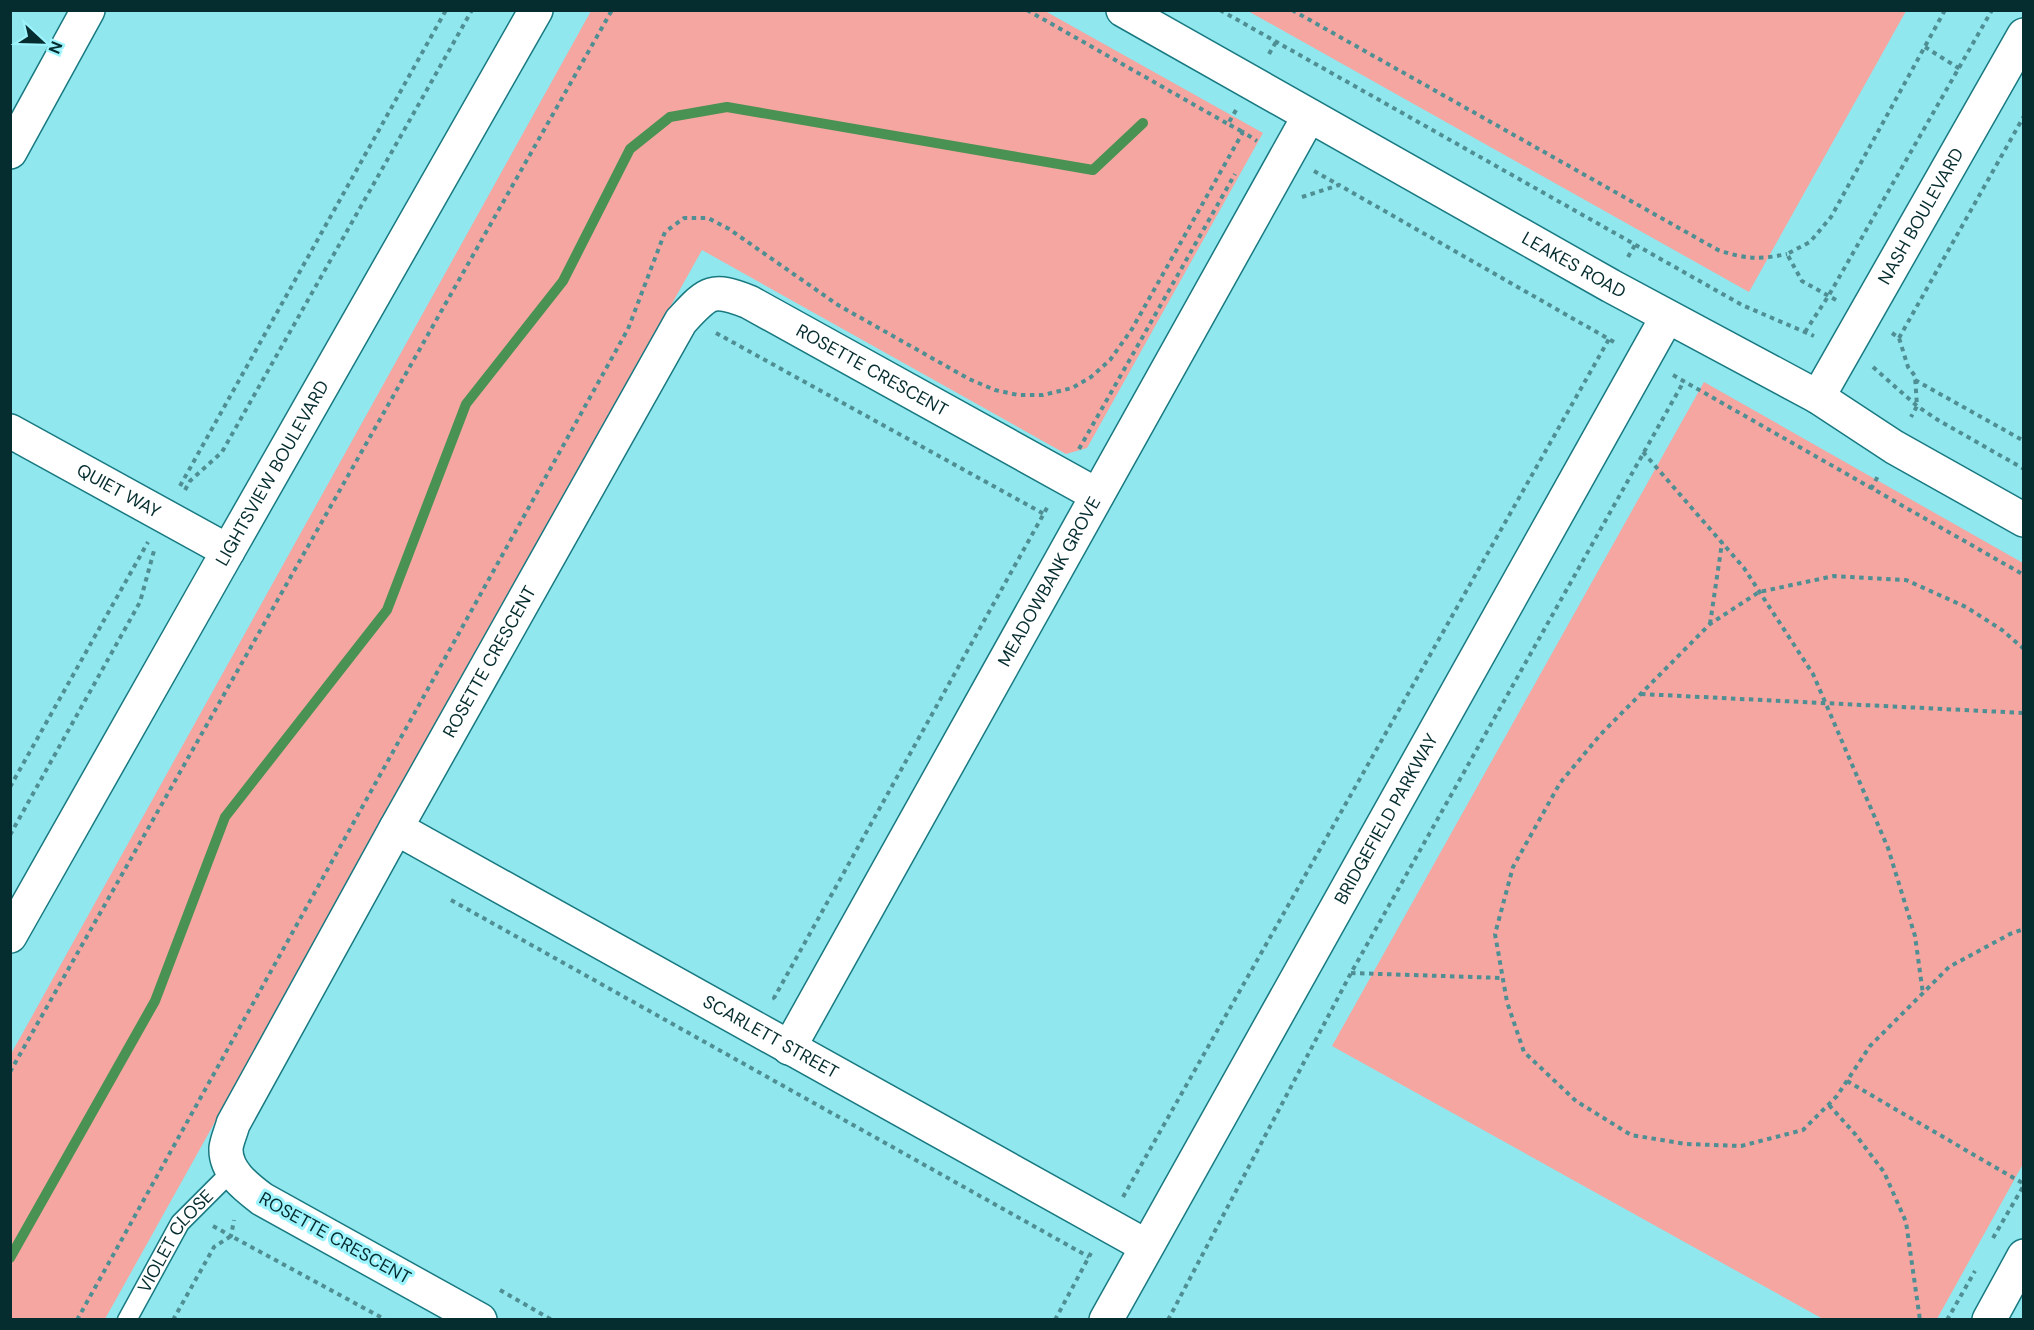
<svg xmlns="http://www.w3.org/2000/svg" width="2034" height="1330" viewBox="0 0 2034 1330" font-family="'DM Sans',sans-serif">
<style>
.green{fill:#f5a6a1}
.lines{fill:none;stroke-linecap:round;stroke-linejoin:round}
.stream{stroke:#499253;stroke-width:10}
.lane-casing{stroke:#197981;stroke-width:21}
.street-casing{stroke:#197981;stroke-width:36}
.secondary-casing{stroke:#197981;stroke-width:36}
.path{stroke:#4f8f94;stroke-width:4;stroke-dasharray:4.5 4.5;stroke-linecap:butt}
.lane{stroke:#fff;stroke-width:18}
.street{stroke:#fff;stroke-width:33}
.secondary{stroke:#fff;stroke-width:33}
.labels{text-anchor:middle;stroke-width:6;stroke-linejoin:round;paint-order:stroke}
.street-label{font-size:18px;fill:#052c2f;stroke:#9ef4fc}
</style>
<rect width="100%" height="100%" fill="#90e7ee"/>
<!-- green -->
<g class="green">
<polygon points="591,11 1045,11 1263,133 1087,448 1066,454 702,250 105,1319 11,1320 11,1054"/>
<polygon points="1248,11 1906,11 1749,292"/>
<polygon points="1704,382 2023,563 2023,1164 1937,1319 1823,1319 1332,1046"/>
</g>
<g class="lines">
<!-- stream -->
<polyline class="stream" points="10,1258 155,1001 225,817 387,610 466,404 563,281 630,149 670,117 727,107 1093,170 1143,123"/>
<defs>
<g id="lane">
<path id="s1" d="M127,1320L180,1223L232,1171"/>
</g>
<g id="street">
<polyline points="10,152 88,10"/>
<path id="s2" d="M1818,397L2024,35"/>
<path id="s3" d="M10,431L228,551"/>
<path id="s4" d="M396,828L1146,1246"/>
<path id="s5" d="M789,1048L1309,116"/>
<path id="s6" d="M480,1320L262,1199C246,1187 225,1171 226,1148C227,1140 231,1132 233,1124L396,828L681,321C708,292 711,287 749,302L1097,495"/>
<path id="s7" d="M1106,1320L1667,317"/>
<polyline points="1989,1320 2024,1256"/>
</g>
<g id="secondary">
<path id="s8" d="M1123,10L1611,286L1818,397L1894,447L2024,520"/>
<path id="s9" d="M10,936L228,551L536,10"/>
</g>
</defs>
<!-- lane casing -->
<use href="#lane" class="lane-casing"/>
<!-- street casing -->
<use href="#street" class="street-casing"/>
<!-- secondary casing -->
<use href="#secondary" class="secondary-casing"/>
<!-- path -->
<g class="path">
<polyline points="1027,10 1228,124"/>
<polyline points="1220,10 1742,305 1814,336"/>
<path d="M1292,10L1718,250C1745,259 1759,260 1787,254"/>
<polyline points="1925,47 1960,69"/>
<polyline points="1269,54 1276,42"/>
<polyline points="1236,110 1228,124 1243,132"/>
<polyline points="1314,171 1339,185"/>
<polyline points="1302,197 1339,185 1614,342"/>
<polyline points="1628,257 1635,245"/>
<polyline points="1836,300 1802,281 1787,254 1810,242 1831,217 1945,10"/>
<polyline points="1805,332 1829,295 1992,10"/>
<polyline points="716,333 1044,514"/>
<polyline points="1892,333 1899,338 1908,367 1915,376 1917,406 1911,417"/>
<polyline points="1899,338 2024,116"/>
<polyline points="1873,367 1917,406 1938,420 2024,469"/>
<polyline points="1673,375 2024,575"/>
<polyline points="1915,380 2024,441"/>
<polyline points="1079,449 1235,174"/>
<polyline points="1643,452 1744,568 1813,674 1888,848 1915,936 1923,994"/>
<polyline points="180,486 446,10"/>
<polyline points="1871,489 1878,476"/>
<polyline points="185,490 190,481 222,452 472,10"/>
<polyline points="1710,624 1722,543"/>
<polyline points="2024,649 2002,630 1966,607 1906,580 1834,576 1759,592 1710,624 1601,734 1560,783 1513,867 1495,934 1507,1002 1524,1052 1576,1101 1631,1135 1686,1144 1741,1146 1803,1130 1837,1096 1870,1046 1949,967 2010,934 2024,929"/>
<polyline points="1641,694 2024,713"/>
<polyline points="10,787 148,542"/>
<polyline points="10,835 140,602 155,547"/>
<polyline points="451,900 1089,1257"/>
<polyline points="1351,973 1503,978"/>
<polyline points="775,999 774,998 1048,506"/>
<polyline points="10,1072 612,10"/>
<polyline points="1847,1081 2024,1184"/>
<polyline points="1829,1105 1855,1134 1884,1172 1906,1222 1920,1320"/>
<polyline points="1123,1197 1609,339"/>
<polyline points="213,1226 231,1236 234,1220"/>
<polyline points="1993,1238 2024,1185"/>
<polyline points="500,1290 552,1320"/>
<polyline points="77,1320 628,329 665,232 684,218 708,218 729,229 838,305 969,379 995,390 1018,395 1043,395 1072,388 1091,377 1110,360 1132,329 1243,132 1257,141"/>
<polyline points="173,1320 214,1247 231,1236 386,1320"/>
<polyline points="1055,1320 1091,1253"/>
<polyline points="1168,1320 1351,973 1684,381"/>
<polyline points="1947,1320 1975,1271"/>
</g>
<!-- lane -->
<use href="#lane" class="lane"/>
<!-- street -->
<use href="#street" class="street"/>
<!-- secondary -->
<use href="#secondary" class="secondary"/>
</g>
<g class="labels">
<!-- street labels -->
<g class="street-label">
<text dy="6" stroke="none"><textPath href="#s2" startOffset="208">NASH BOULEVARD</textPath></text>
<text dy="6" stroke="none"><textPath href="#s8" startOffset="518">LEAKES ROAD</textPath></text>
<text dy="6" stroke="none"><textPath href="#s6" startOffset="1479">ROSETTE CRESCENT</textPath></text>
<text dy="6" stroke="none"><textPath href="#s9" startOffset="532">LIGHTSVIEW BOULEVARD</textPath></text>
<text dy="6" stroke="none"><textPath href="#s3" startOffset="124">QUIET WAY</textPath></text>
<text dy="6" stroke="none"><textPath href="#s5" startOffset="534">MEADOWBANK GROVE</textPath></text>
<text dy="6" stroke="none"><textPath href="#s6" startOffset="868">ROSETTE CRESCENT</textPath></text>
<text dy="6" stroke="none"><textPath href="#s7" startOffset="574">BRIDGEFIELD PARKWAY</textPath></text>
<text dy="6" stroke="none"><textPath href="#s4" startOffset="429">SCARLETT STREET</textPath></text>
<text transform="translate(335 1238) rotate(29)" y="6">ROSETTE CRESCENT</text>
<text dy="6" stroke="none"><textPath href="#s1" startOffset="93">VIOLET CLOSE</textPath></text>
</g>
</g>
<!-- border -->
<rect width="2034" height="1330" fill="none" stroke="#052c2f" stroke-width="24"/>
<!-- north arrow -->
<g transform="translate(42 42) rotate(112)" stroke="#9ef4fc" stroke-width="4.5" paint-order="stroke">
<path d="M0-4.5L10 22L0 15L-10 22Z" fill="#052c2f"/>
<text y="-9" font-size="16" font-weight="bold" text-anchor="middle" fill="#052c2f">N</text>
</g>
</svg>
